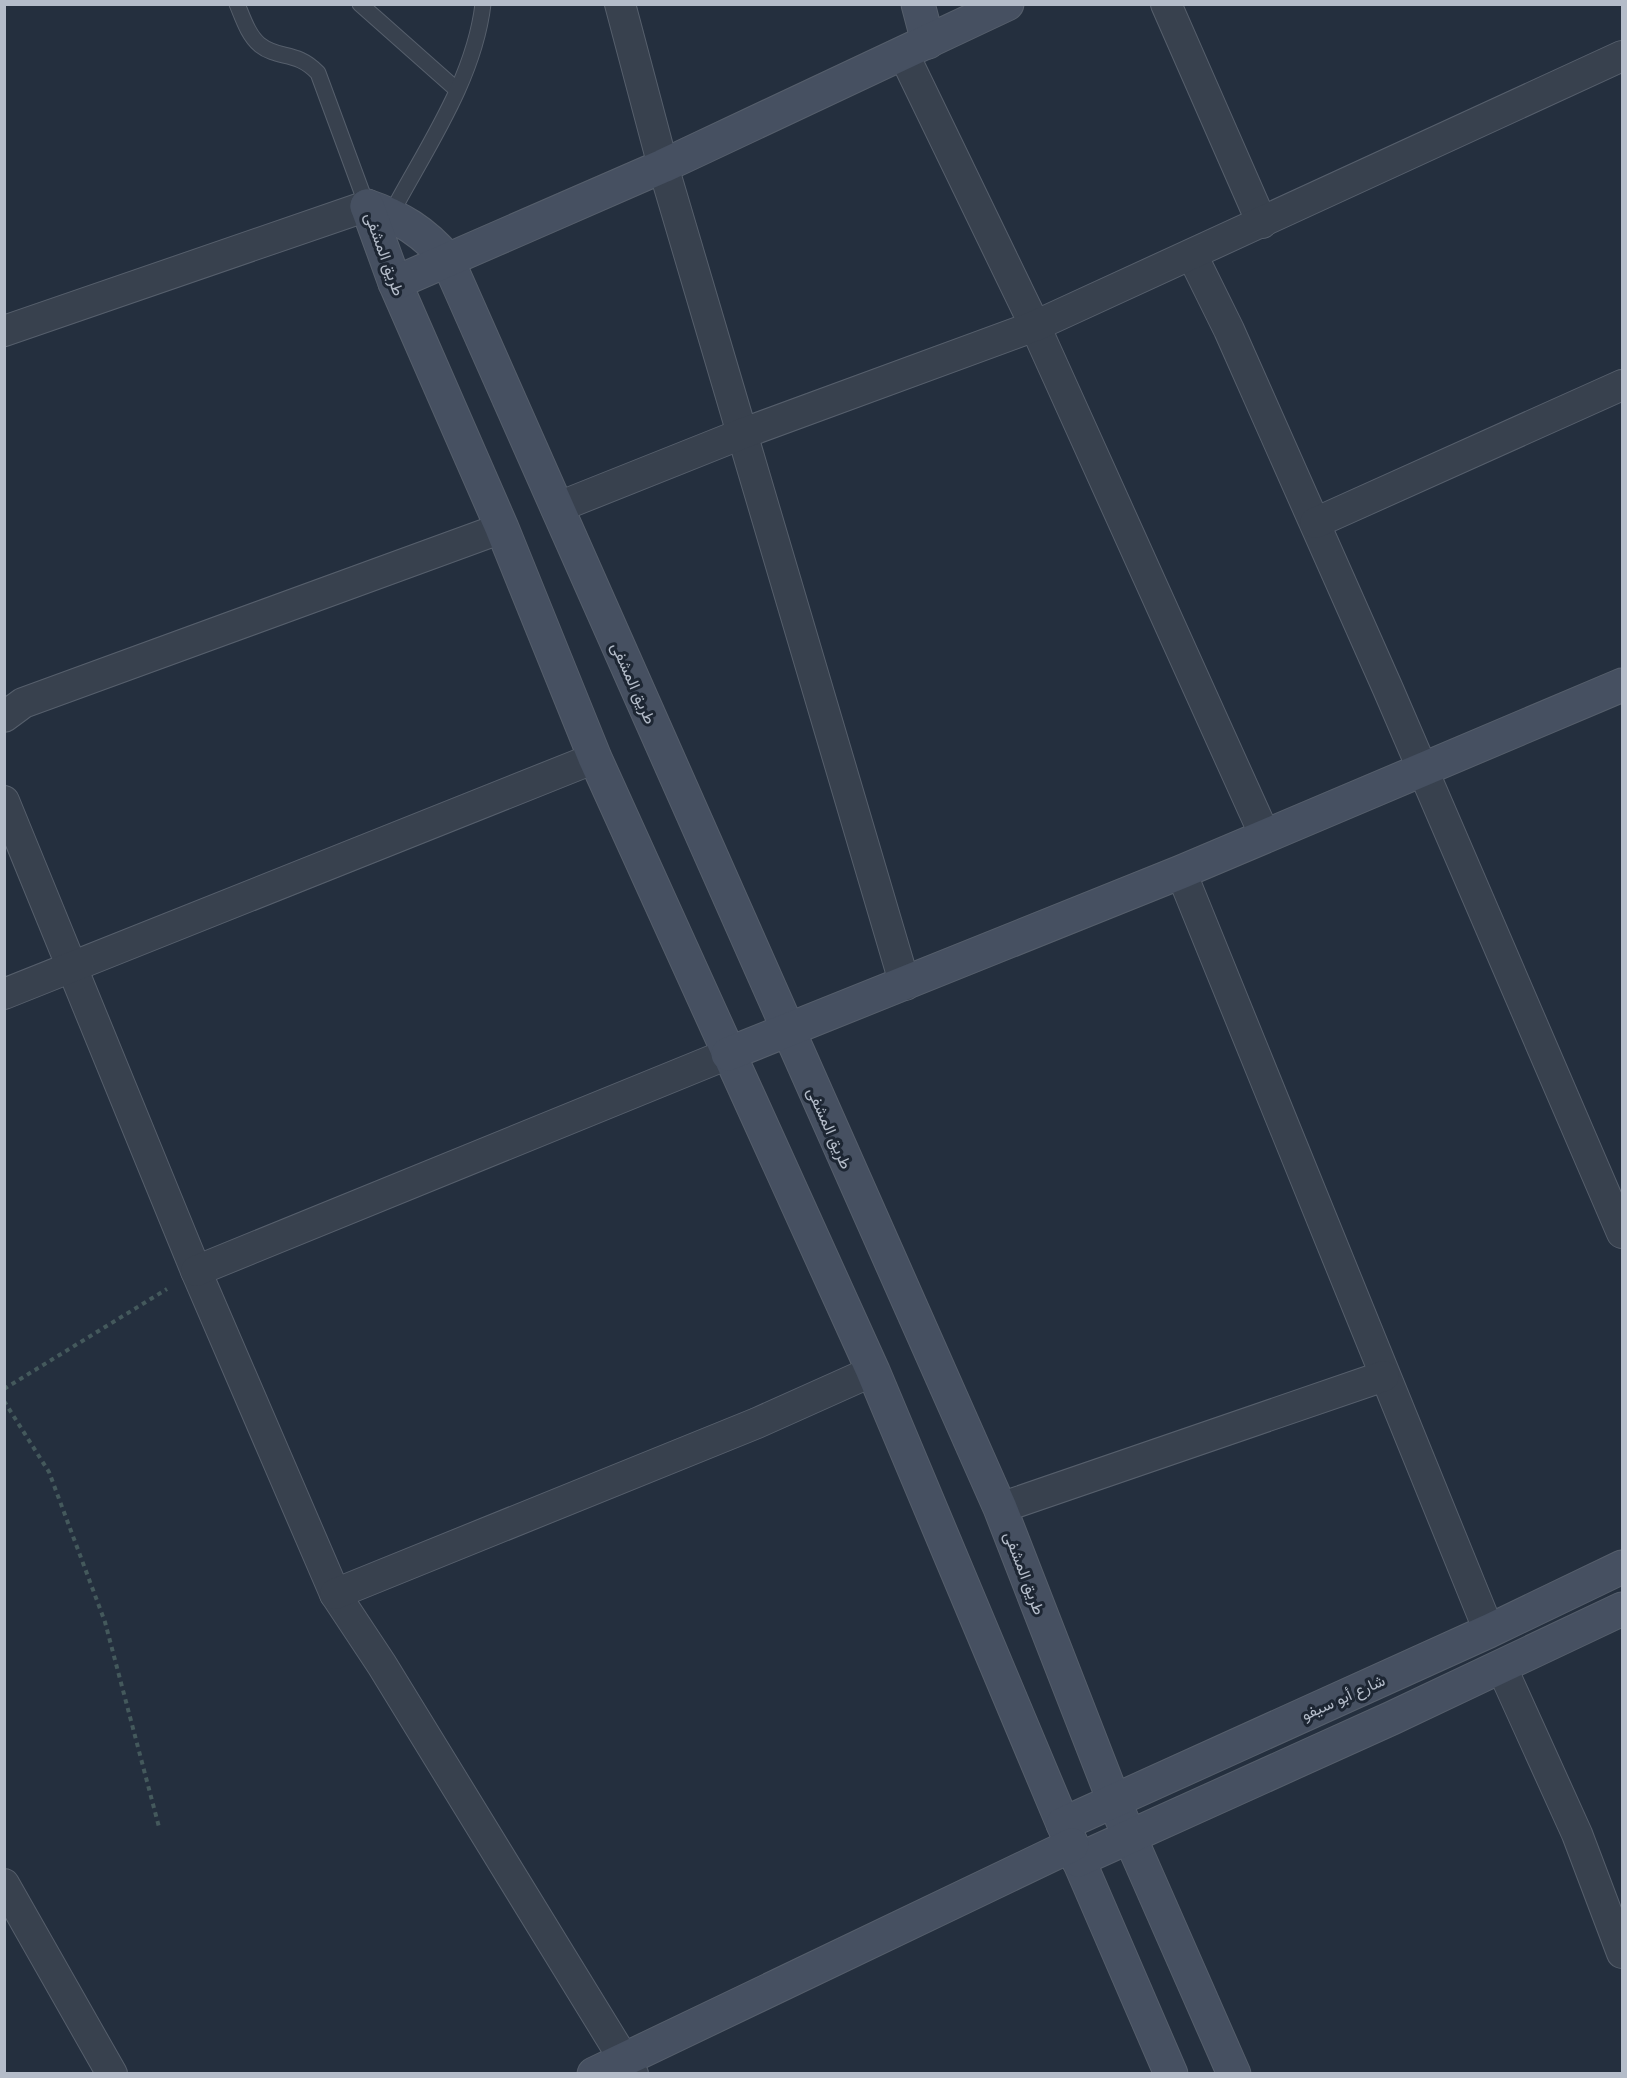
<svg xmlns="http://www.w3.org/2000/svg" width="1627" height="2078" viewBox="0 0 1627 2078" font-family="'Varela Round',Vazirmatn,sans-serif">
<style>
.lines{fill:none;stroke-linecap:round;stroke-linejoin:round}
.lane-casing{stroke:#565f6c;stroke-width:17}
.street-casing{stroke:#565f6c;stroke-width:32}
.secondary-casing{stroke:#565f6c;stroke-width:35}
.path{stroke:#44595c;stroke-width:4;stroke-dasharray:4.5 4.5;stroke-linecap:butt}
.lane{stroke:#38414e;stroke-width:15}
.street{stroke:#38414e;stroke-width:30}
.secondary{stroke:#465061;stroke-width:33}
.labels{text-anchor:middle;stroke-width:6;stroke-linejoin:round;paint-order:stroke}
.street-label{font-size:16px;fill:#b4bcc9;stroke:#1d2633}
</style>
<rect width="100%" height="100%" fill="#242f3e"/>
<g class="lines">
<defs>
<g id="lane">
<path d="M237,4C243,18 248,35 260,45C279,60 296,50 318,73L367,206"/>
<polyline points="360,4 457,90"/>
<path d="M391,214C426,148 474,80 483,4"/>
</g>
<g id="street">
<polyline points="620,4 663,166 905,985"/>
<polyline points="1166,4 1262,223"/>
<polyline points="903,53 1035,326 1265,836"/>
<polyline points="1192,255 1229,330 1388,689 1622,1233"/>
<polyline points="4,331 367,206"/>
<polyline points="556,508 744,433 1035,326 1622,56"/>
<polyline points="1315,523 1622,385"/>
<polyline points="4,717 23,703 502,528"/>
<polyline points="4,801 196,1271 335,1594 382,1665 633,2074"/>
<polyline points="1181,872 1489,1631"/>
<polyline points="4,994 595,758"/>
<polyline points="196,1271 728,1054"/>
<polyline points="1000,1508 1384,1376"/>
<polyline points="335,1594 757,1423 873,1371"/>
<polyline points="1501,1666 1577,1834 1622,1953"/>
<polyline points="4,1884 112,2074"/>
</g>
<g id="secondary">
<polyline points="918,4 928,42"/>
<path d="M367,206C400,217 424,232 447,259L1000,1508L1114,1801L1234,2074"/>
<polyline points="367,206 395,283 502,528 595,758 873,1371 1063,1824 1171,2074"/>
<polyline points="395,283 663,166 1007,4"/>
<polyline points="728,1054 1181,872 1622,685"/>
<polyline points="1063,1824 1489,1631 1622,1567"/>
<polyline points="1078,1860 1392,1718 1622,1609"/>
<polyline points="594,2074 1072,1845"/>
</g>
</defs>
<!-- lane casing -->
<use href="#lane" class="lane-casing"/>
<!-- street casing -->
<use href="#street" class="street-casing"/>
<!-- secondary casing -->
<use href="#secondary" class="secondary-casing"/>
<!-- path -->
<g class="path">
<polyline points="4,1389 167,1289"/>
<polyline points="4,1401 49,1472 105,1622 159,1827"/>
</g>
<!-- lane -->
<use href="#lane" class="lane"/>
<!-- street -->
<use href="#street" class="street"/>
<!-- secondary -->
<use href="#secondary" class="secondary"/>
</g>
<g class="labels">
<!-- street labels -->
<g class="street-label">
<text transform="translate(385 254) rotate(70)" y="6">طريق المشفى</text>
<text transform="translate(634 683) rotate(66)" y="6">طريق المشفى</text>
<text transform="translate(830 1128) rotate(66)" y="6">طريق المشفى</text>
<text transform="translate(1025 1573) rotate(69)" y="6">طريق المشفى</text>
<text transform="translate(1343 1697) rotate(-24)" y="6">شارع أبو سيفو</text>
</g>
</g>
<!-- border -->
<rect width="1627" height="2078" fill="none" stroke="#b4bcc9" stroke-width="12"/>
</svg>
